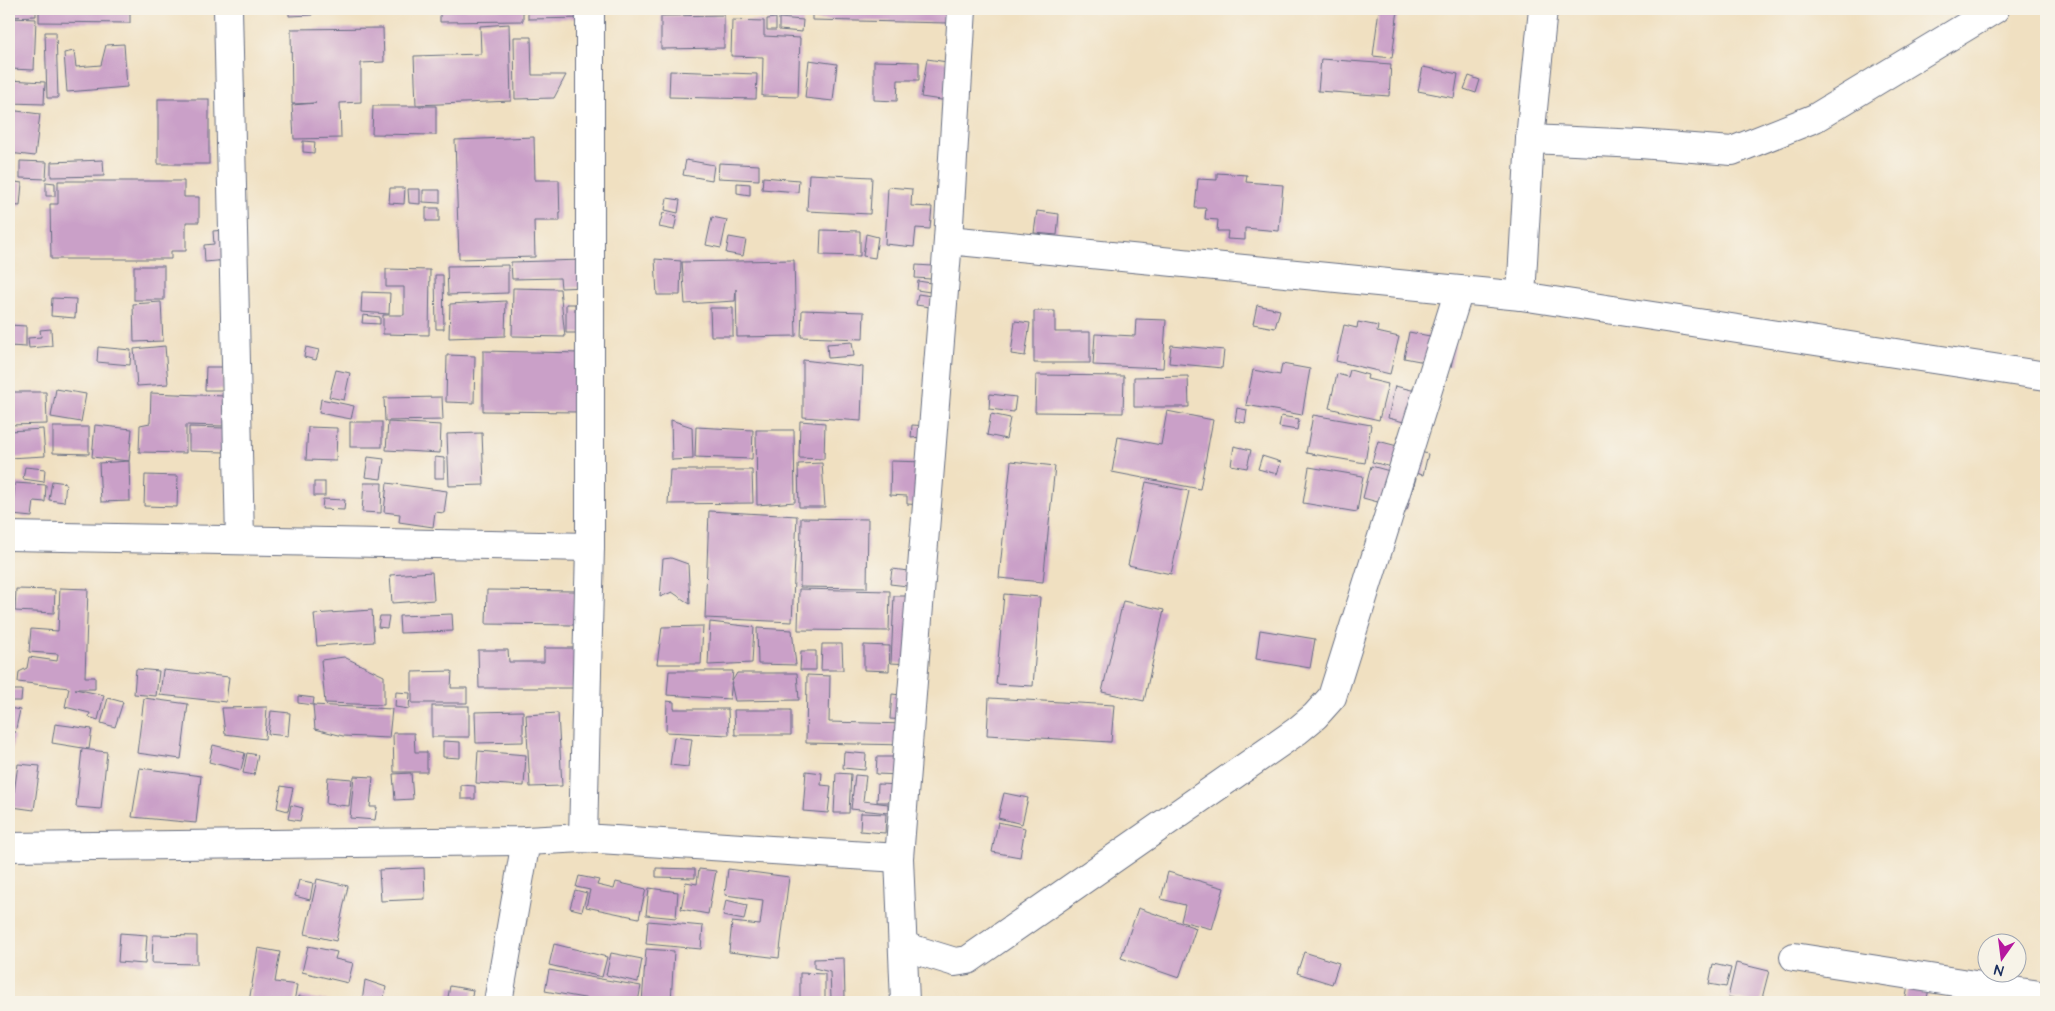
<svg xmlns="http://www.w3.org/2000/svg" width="2055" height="1011" viewBox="0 0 2055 1011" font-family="'Architects Daughter',sans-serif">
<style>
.building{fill:#caa0c8}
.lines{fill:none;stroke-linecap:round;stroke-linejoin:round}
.minor-casing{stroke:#666d81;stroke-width:30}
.minor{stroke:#fff;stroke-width:28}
</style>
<rect width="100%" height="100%" fill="#f7f3e8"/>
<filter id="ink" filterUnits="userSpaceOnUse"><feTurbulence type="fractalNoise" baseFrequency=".02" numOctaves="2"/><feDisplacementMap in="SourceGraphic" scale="10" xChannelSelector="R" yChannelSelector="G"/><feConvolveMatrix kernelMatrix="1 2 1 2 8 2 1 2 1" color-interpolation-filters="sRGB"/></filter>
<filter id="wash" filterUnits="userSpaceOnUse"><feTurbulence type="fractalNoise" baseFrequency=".0096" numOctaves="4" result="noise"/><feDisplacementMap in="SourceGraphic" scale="20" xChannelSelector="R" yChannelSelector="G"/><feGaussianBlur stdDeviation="1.12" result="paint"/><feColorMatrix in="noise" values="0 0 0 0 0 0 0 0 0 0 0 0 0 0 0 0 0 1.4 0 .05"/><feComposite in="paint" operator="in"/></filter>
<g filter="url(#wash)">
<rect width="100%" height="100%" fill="#f0e0c1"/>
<g id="blocks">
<!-- building -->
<g class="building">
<polygon points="9,9 36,9 36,16 9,17"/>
<polygon points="39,9 130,9 130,23 39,22"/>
<polygon points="289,9 312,9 312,15 289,16"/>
<polygon points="440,9 523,9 523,21 440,22"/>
<polygon points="528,9 586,9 586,18 528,19"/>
<polygon points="748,9 765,9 765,15 748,13"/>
<rect x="771" y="9" width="34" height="4"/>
<polygon points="812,9 948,9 948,23 812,20"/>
<polygon points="1379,9 1398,9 1392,58 1373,56"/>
<polygon points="724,15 724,48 661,49 661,16"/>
<polygon points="9,18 36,19 34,70 9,69"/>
<polygon points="776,18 776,30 767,30 767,19"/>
<polygon points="779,18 803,20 802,32 779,30"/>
<polygon points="732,20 764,21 764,36 800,38 798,97 762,96 763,57 731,56"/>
<polygon points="509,24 511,101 416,105 414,56 481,54 480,26"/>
<polygon points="383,28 384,62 361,63 361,102 340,103 341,138 294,139 292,105 316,103 292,104 291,29"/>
<polygon points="45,32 56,32 58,98 47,98"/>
<polygon points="514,37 531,37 532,75 566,75 554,98 515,99"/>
<polygon points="124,44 127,87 67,92 64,53 74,51 76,67 101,65 106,45"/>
<polygon points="927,59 954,63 948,101 921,97"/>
<polygon points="1321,59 1391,64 1389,96 1318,91"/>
<polygon points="809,60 837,64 833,101 805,98"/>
<polygon points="874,61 919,62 919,80 898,80 897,101 874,100"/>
<polygon points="1423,67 1458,74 1454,98 1418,91"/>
<polygon points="670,71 757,74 756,99 669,97"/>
<polygon points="1469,76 1480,80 1476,93 1464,89"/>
<polygon points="9,80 45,82 44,104 9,103"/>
<rect x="158" y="99" width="51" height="65"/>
<polygon points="373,106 436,106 436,135 372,134"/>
<polygon points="9,110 40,114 35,156 9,153"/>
<polygon points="534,137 535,180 559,180 560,221 534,221 535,257 459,259 455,140"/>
<polygon points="303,141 315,142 314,153 303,152"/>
<polygon points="103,160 104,176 51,177 51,162"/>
<polygon points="686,160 714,165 712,180 683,175"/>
<polygon points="20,161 47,162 46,179 20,178"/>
<polygon points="719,163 759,165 759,180 718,178"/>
<polygon points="1217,173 1247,175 1246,182 1283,185 1279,231 1245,228 1245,240 1227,239 1228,231 1217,231 1218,220 1205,219 1206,208 1195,208 1198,179 1217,180"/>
<polygon points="809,174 872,177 870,214 807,211"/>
<polygon points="763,177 799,180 798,192 762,189"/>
<polygon points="9,181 22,183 20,206 9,205"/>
<polygon points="58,181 184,181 184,197 199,197 199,222 186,222 186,251 171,251 171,259 51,259 50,204 58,204"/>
<polygon points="46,182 55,183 55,196 46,196"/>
<polygon points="737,183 750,184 750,195 737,193"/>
<polygon points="888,187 912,189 911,206 932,207 930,229 916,228 914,247 885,244"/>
<polygon points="390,188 405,188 404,204 389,203"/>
<polygon points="408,189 420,189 420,204 409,203"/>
<polygon points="423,190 440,190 440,203 423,202"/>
<polygon points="667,198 680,200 678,213 665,210"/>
<rect x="426" y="208" width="13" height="13"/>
<polygon points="1037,211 1059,214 1057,235 1034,233"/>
<polygon points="663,213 677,216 674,230 659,227"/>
<polygon points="712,217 727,220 721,248 706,245"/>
<polygon points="224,230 227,260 205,262 204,245 214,244 213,231"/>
<polygon points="821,230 860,231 860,256 820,255"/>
<polygon points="866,234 878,237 875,258 863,256"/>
<polygon points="729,237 746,240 743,256 726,253"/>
<polygon points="655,259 681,261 680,295 657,295"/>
<polygon points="584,260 585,287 561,288 560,278 512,279 511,262"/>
<polygon points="794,260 796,336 737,337 736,289 735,301 685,304 682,262"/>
<polygon points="508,265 508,293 448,295 447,266"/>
<polygon points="916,265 932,266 931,279 915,278"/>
<rect x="134" y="266" width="30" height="34"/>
<polygon points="386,269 430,270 429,335 383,334 383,315 404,315 404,287 386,287"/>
<polygon points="435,275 443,275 444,329 436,329"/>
<polygon points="918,281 931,283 930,292 917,290"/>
<polygon points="513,288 560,289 565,337 512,336"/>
<polygon points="362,292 390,293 389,314 361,312"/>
<polygon points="918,294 931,296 930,307 916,305"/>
<polygon points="52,298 76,299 75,318 51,316"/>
<polygon points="506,301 505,336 449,338 450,304"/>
<polygon points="161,302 163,341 134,342 133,304"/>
<polygon points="566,304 575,304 575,311 585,311 585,333 566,333"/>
<polygon points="1257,305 1280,310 1275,328 1253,324"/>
<polygon points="710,308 733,308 733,336 711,336"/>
<polygon points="802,310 864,312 863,339 801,337"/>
<polygon points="1034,311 1055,311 1055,332 1090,332 1090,363 1034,363"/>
<polygon points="363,315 380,317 380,324 362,323"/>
<polygon points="1136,319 1166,320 1163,368 1093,365 1095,334 1135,336"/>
<polygon points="1015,321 1030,323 1025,356 1011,354"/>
<polygon points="1358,322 1378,326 1377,332 1399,337 1390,374 1336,361 1344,325 1357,328"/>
<polygon points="9,325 26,326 26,347 9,346"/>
<polygon points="51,329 52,346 29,348 28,338 41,337 40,330"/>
<polygon points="1409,332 1456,341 1451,367 1404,358"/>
<polygon points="852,342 854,356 828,358 827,344"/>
<polygon points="1171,345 1224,350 1222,368 1169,363"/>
<polygon points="165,346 168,384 137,386 134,349"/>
<polygon points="98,347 131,350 130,365 97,362"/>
<polygon points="306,347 319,350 316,360 304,357"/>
<polygon points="483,351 581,353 580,412 483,411"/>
<polygon points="447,355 475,356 474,403 446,402"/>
<polygon points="803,360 863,367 861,421 803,417"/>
<polygon points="1282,364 1310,369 1302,415 1246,405 1253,370 1280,375"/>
<polygon points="206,367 223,367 223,390 205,390"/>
<polygon points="336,370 350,373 344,400 329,397"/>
<polygon points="1350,370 1368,375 1367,379 1388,384 1379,420 1329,408 1337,374 1348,377"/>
<polygon points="1036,375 1124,376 1123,413 1035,412"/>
<polygon points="1188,376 1189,407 1134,407 1134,377"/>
<polygon points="1395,386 1420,392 1412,424 1388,418"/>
<polygon points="56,389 86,394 81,422 51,417"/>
<polygon points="9,392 46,392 47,424 9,425"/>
<polygon points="151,393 224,396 223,426 186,425 186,453 139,452 140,425 150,423"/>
<polygon points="990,394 1016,397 1014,412 989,409"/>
<polygon points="442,397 443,420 385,421 384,398"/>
<polygon points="321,399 354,406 351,419 319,413"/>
<polygon points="1237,408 1247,410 1245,423 1235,421"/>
<polygon points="1167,411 1213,420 1200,489 1112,472 1118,437 1161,445"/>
<polygon points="991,414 1010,418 1006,439 987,435"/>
<polygon points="1313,415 1371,425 1365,463 1306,453"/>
<polygon points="1281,416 1299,419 1297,430 1279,427"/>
<polygon points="671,420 692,427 693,459 672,460"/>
<polygon points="800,421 825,423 824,459 799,458"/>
<rect x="350" y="422" width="32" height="25"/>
<polygon points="388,422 441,425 440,453 386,450"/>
<polygon points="95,425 132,429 129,461 92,457"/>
<polygon points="912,425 927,426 922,437 911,438"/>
<polygon points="53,427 89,427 89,454 53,453"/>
<polygon points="189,427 225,428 224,452 189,451"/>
<polygon points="308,427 337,428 336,461 306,460"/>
<polygon points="696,427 753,430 752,459 695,457"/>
<polygon points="43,429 45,456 9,458 9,431"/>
<polygon points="756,430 794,430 795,502 757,505"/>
<polygon points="482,433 484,485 449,486 447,434"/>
<polygon points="1378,441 1428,454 1423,475 1372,462"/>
<polygon points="1234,446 1251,450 1247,468 1231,465"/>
<polygon points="1262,456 1281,462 1277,474 1258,469"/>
<polygon points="368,457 384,459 381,479 365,477"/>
<polygon points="435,457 444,458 444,478 435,478"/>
<polygon points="129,461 130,501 101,502 99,463"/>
<polygon points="891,461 925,462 924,505 907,504 907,496 890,495"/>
<polygon points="1011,461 1055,466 1043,582 999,578"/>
<polygon points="822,463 825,507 799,507 798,464"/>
<polygon points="1371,466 1416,478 1407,510 1363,498"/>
<polygon points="25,467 45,469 44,482 23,479"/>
<polygon points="1309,467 1363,476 1357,512 1303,503"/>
<polygon points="670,470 752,470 753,503 668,504"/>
<polygon points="145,475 178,476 177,507 144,506"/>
<polygon points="52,481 66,483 64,502 49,500"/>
<rect x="314" y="482" width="11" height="14"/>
<polygon points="1146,482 1189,491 1171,574 1128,565"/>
<polygon points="15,483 46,485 45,502 34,501 32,517 12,515"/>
<polygon points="364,483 382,483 381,513 362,512"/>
<polygon points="387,483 447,491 444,513 435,512 433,527 399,522 400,514 384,512"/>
<polygon points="323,499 345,500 344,510 322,509"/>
<polygon points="709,511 797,516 792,622 705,618"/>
<polygon points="801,518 868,519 867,588 800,587"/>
<polygon points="671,558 688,564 690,604 672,592 660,597 663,559"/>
<polygon points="892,569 917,572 916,587 890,584"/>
<polygon points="432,572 434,600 392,603 390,575"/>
<polygon points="60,588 88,589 85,677 95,677 95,689 75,689 104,695 98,720 89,717 90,713 65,707 69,688 18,682 19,672 27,668 29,657 57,661 58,654 29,652 31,629 58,631"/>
<polygon points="16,589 55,590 54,613 15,611"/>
<polygon points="799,589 890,591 889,631 798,630"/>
<polygon points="487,590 575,591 574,625 486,624"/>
<polygon points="1004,594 1040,597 1033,686 996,684"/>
<polygon points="894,596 914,596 911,664 891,663"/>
<polygon points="1123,601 1164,610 1144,701 1102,692"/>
<polygon points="372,610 374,642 317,646 314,614"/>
<polygon points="452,614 453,631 400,633 399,616"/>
<polygon points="380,616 389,616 387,628 378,627"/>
<polygon points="710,622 754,627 752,663 708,665"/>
<polygon points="703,626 701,664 657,664 662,627"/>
<polygon points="757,628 792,630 796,665 758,664"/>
<polygon points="1260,630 1315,639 1310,668 1256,659"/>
<polygon points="822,644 842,644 843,670 821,670"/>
<polygon points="864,645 890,646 889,671 864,670"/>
<polygon points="544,648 577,648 577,688 479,688 478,650 508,650 509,662 544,662"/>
<polygon points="801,651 816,651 816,670 800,670"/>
<polygon points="344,657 384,676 384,705 325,703 321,660"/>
<polygon points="136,669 159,671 156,696 134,694"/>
<polygon points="163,670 229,677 226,702 160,695"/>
<polygon points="452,671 451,688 467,688 467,703 412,703 412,672"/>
<polygon points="669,671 733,671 730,699 667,695"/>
<polygon points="737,673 797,673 799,700 735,701 731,683"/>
<polygon points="807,675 830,676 829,722 907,724 907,745 806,743"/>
<polygon points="11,690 22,690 21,701 10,701"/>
<polygon points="396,692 410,693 409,709 395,707"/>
<polygon points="892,694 909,696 907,720 890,719"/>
<polygon points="298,696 314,698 313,705 298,703"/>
<polygon points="108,698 123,702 115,727 101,723"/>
<polygon points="144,698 188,704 181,759 137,753"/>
<polygon points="989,698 1114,705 1111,742 987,735"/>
<polygon points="667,701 674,702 674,709 728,709 729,735 666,732"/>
<polygon points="313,705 392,709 389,738 343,736 315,729"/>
<rect x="432" y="706" width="37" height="31"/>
<polygon points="267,707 265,739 225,734 222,708"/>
<polygon points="9,708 20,710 15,733 9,731"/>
<polygon points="734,710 791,710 791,735 735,735"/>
<polygon points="271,711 290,713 288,736 268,734"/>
<polygon points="523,711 523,742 476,743 475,712"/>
<polygon points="558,713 562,786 530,787 526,715"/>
<polygon points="55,724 92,729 89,749 52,743"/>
<polygon points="393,733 414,733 415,752 427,752 427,772 394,772"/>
<polygon points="9,735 14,736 12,749 9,749"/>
<polygon points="674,737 692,739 688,767 670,765"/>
<polygon points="443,741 460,742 460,758 443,757"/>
<polygon points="213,745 245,753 241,770 209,762"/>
<polygon points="82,749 107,752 101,809 76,807"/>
<polygon points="478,751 526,755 524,786 476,783"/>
<polygon points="844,752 866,754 865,770 843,768"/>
<polygon points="247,753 258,755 254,775 243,773"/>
<polygon points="877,757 903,757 902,775 876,774"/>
<polygon points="18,764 40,766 34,810 12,807"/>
<polygon points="140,768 201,776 196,823 132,817"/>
<polygon points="806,771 822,773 821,785 831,786 828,813 803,811"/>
<polygon points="411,773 413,799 395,800 393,774"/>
<polygon points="836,773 851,774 849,813 834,813"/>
<polygon points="855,775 866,776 863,801 888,804 888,813 851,809"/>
<polygon points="354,776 373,777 370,807 377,807 375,820 350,818"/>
<polygon points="328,777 352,779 349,806 326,804"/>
<polygon points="878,784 901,785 900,802 877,802"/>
<polygon points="461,785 475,786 475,799 461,799"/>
<polygon points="281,786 293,788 288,811 277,808"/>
<polygon points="1004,793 1028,798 1022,824 998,818"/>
<polygon points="291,805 303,808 300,821 288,819"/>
<polygon points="861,813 886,814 885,833 860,831"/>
<polygon points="998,822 1025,828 1020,857 992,852"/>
<polygon points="424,868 425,899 381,901 379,870"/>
<polygon points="656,868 695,869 695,878 656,877"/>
<polygon points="699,869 716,871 708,914 681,909 686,882 697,884"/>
<polygon points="728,869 789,877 779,958 729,952 732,922 760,925 763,900 725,895"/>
<polygon points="1168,872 1224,888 1212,929 1181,921 1185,905 1161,899"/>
<polygon points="579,876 599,880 597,885 614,889 616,882 646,889 639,918 586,907 590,890 576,887"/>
<polygon points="317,879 348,886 336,941 305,934"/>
<polygon points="299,880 313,883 310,900 295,896"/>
<polygon points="649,888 678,892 676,918 646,915"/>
<polygon points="575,890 587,893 582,911 570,908"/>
<polygon points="726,900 747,905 744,920 723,916"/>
<polygon points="1138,908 1196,928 1179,978 1121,958"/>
<polygon points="648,921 703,926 701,949 646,944"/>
<polygon points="120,933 147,935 145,964 118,962"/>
<polygon points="153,935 197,936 197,964 152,963"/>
<polygon points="554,944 607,957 602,977 549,965"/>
<polygon points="308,946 337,952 335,959 353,963 348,983 302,972"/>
<polygon points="258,948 280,952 275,982 297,985 294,1002 249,1002"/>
<polygon points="646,949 674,951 671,1002 642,1002"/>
<polygon points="1304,952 1339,963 1332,984 1297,973"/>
<polygon points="611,953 642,959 638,982 606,975"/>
<polygon points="844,958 845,998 831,998 830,972 814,968 814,959"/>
<polygon points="1736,963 1769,971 1761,1002 1749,1002 1728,997"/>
<polygon points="1713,964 1731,968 1726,987 1709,984"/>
<polygon points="549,970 641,986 638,1002 606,1002 545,991"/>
<polygon points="800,973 825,974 825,1000 800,999"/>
<polygon points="365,980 386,987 383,1002 362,1002"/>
<polygon points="1909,981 1930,985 1926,1002 1905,1002"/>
<polygon points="450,986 473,990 471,1002 448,997"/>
<polygon points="299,996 328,1001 328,1002 298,1002"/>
</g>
</g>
</g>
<g filter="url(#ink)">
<use href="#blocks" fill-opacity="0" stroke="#666d81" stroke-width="1"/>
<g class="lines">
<defs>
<g id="minor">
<polyline points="228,9 240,540"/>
<polyline points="1530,139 1640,144 1732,151 1815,118 1995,9"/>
<polyline points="948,240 1521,296 2046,376"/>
<polyline points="1521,296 1530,139 1543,9"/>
<polyline points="9,536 590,547"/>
<polyline points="583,838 590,547 590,9"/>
<polyline points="9,847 526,841 583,838 899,858"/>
<polyline points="903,946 955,962 968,960 1297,731 1315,716 1332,697 1459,290"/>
<polyline points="1794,957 2046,996"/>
<polyline points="498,1002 526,841"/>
<polyline points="905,1002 899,858 948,240 962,9"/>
</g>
</defs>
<!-- minor casing -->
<use href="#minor" class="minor-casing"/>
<!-- minor -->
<use href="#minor" class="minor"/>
</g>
</g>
<!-- margin -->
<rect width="2055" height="1011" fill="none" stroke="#f7f3e8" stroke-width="30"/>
<!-- north arrow -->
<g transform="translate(2002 958) rotate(194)"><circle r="24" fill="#f7f3e8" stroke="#9fa5b1"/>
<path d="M0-4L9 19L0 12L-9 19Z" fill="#b5179e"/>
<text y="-8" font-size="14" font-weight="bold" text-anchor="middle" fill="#1b2f5e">N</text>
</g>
</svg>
